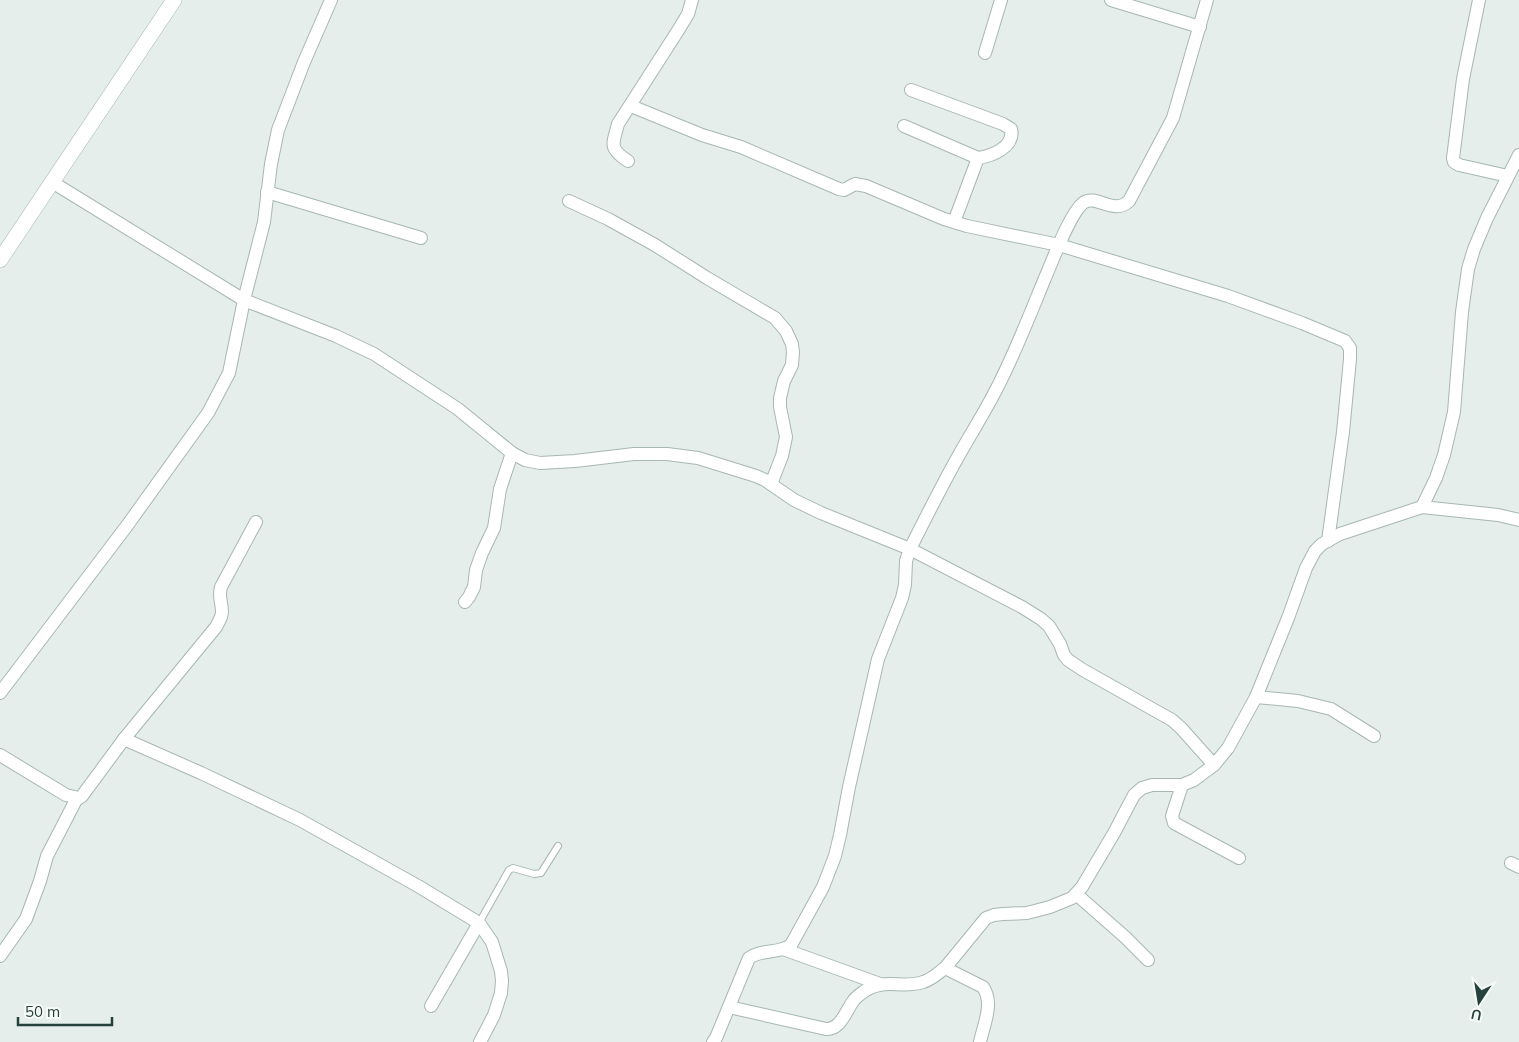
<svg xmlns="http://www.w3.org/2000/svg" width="1519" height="1042" viewBox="0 0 1519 1042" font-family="Mulish,sans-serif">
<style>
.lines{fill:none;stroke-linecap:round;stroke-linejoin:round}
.service-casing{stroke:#a7b7b3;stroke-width:8}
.minor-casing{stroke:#a7b7b3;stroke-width:14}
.secondary-casing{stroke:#a3bab4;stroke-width:16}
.service{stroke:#fff;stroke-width:6}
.minor{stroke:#fff;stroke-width:12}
.secondary{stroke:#fff;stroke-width:15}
</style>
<rect width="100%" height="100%" fill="#e5eeeb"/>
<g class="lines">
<defs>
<polyline id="service" points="479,923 509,870 513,868 534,874 541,873 558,846"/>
<g id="minor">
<polyline points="1111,0 1200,27"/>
<polyline points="1479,0 1463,79 1453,158 1454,162 1459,165 1508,176"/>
<polyline points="985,53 1001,0"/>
<path d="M911,90L1003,124L1011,129C1015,147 992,156 978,158"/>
<polyline points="631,106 702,135 741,147 839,189 844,190 855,184 866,186 944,219 967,226 1059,245 1228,296 1302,323 1345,341 1350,348 1350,359 1343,432 1328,541"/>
<polyline points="904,126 978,158 954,222"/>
<polyline points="1519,155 1487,218 1474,249 1468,269 1462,312 1454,412 1444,455 1436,478 1422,507 1498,515 1519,520"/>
<path d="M628,161C608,148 613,144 618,124L679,29L688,14L692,0"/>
<polyline points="52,182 244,300 336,336 374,354 458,409 512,453 525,460 540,463 575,461 634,454 667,454 698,458 756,476 765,480 794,500 821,513 910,549 1022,607 1041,619 1049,626 1060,644 1064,655 1068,660 1083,670 1172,720 1181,728 1214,765"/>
<polyline points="267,192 421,238"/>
<polyline points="569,201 608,219 655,245 707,278 775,318 786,331 792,344 793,352 792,365 784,381 780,398 780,407 786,437 782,456 771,484"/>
<polyline points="465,602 469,597 474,587 476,570 482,553 494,528 500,489 512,453"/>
<polyline points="0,693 126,527 208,413 229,373 244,300 264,222 271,164 278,130 304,62 331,0"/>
<polyline points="1256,697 1298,701 1331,709 1374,736"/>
<path d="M124,739L216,627C218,623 222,617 222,612C222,602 218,597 221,587L256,522"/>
<polyline points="0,755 66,795 79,798 82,796 124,739 201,773 300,820 418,886 479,923 492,942 501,971 502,981 501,993 494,1015 480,1042"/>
<polyline points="1182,785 1172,816 1174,823 1239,858"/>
<polyline points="1511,863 1519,867"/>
<polyline points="1076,894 1125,937 1148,960"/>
<polyline points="783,949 880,984"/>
<polyline points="0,956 26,919 40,881 47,856 77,798"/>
<polyline points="431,1006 479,923"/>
<path d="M729,1007L826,1029C841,1030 846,1010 854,1000C857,996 862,993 866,990C885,978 903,989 923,982C931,980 938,973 945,968"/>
<path d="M713,1042L716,1038L749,958C761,949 779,954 791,945L823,887L835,856L840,835L849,787L878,659L902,598L905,585L906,561L910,549C926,517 942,485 959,455C973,430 988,407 1000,382C1017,348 1031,312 1045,278C1053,260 1069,215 1083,203C1096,193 1113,216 1129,201L1173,118L1207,0"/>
<path d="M980,1042C984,1024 994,1003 983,987L945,968L986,918L994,915L1003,914L1027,913L1050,907L1072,898L1082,887L1114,833L1134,795L1142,788L1152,785H1182L1194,780L1214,765L1228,748L1256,697L1288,618L1306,568L1315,551L1322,544L1340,534L1422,507"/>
</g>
<polyline id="secondary" points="0,260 174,0"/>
</defs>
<!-- service casing -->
<use href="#service" class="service-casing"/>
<!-- minor casing -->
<use href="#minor" class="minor-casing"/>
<!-- secondary casing -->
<use href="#secondary" class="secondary-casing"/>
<!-- service -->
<use href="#service" class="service"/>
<!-- minor -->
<use href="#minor" class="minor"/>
<!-- secondary -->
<use href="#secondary" class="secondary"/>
</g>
<!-- north arrow -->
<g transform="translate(1479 1002) rotate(192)" stroke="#f6faf8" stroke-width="4" paint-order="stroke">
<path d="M0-4L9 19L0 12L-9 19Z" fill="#24413b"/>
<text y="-8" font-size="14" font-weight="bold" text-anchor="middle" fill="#24413b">U</text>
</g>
<!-- scale -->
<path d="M18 1017v8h94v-8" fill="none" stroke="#24413b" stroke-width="2.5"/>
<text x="25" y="1017" font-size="15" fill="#24413b" stroke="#f6faf8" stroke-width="4" paint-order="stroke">50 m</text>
</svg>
